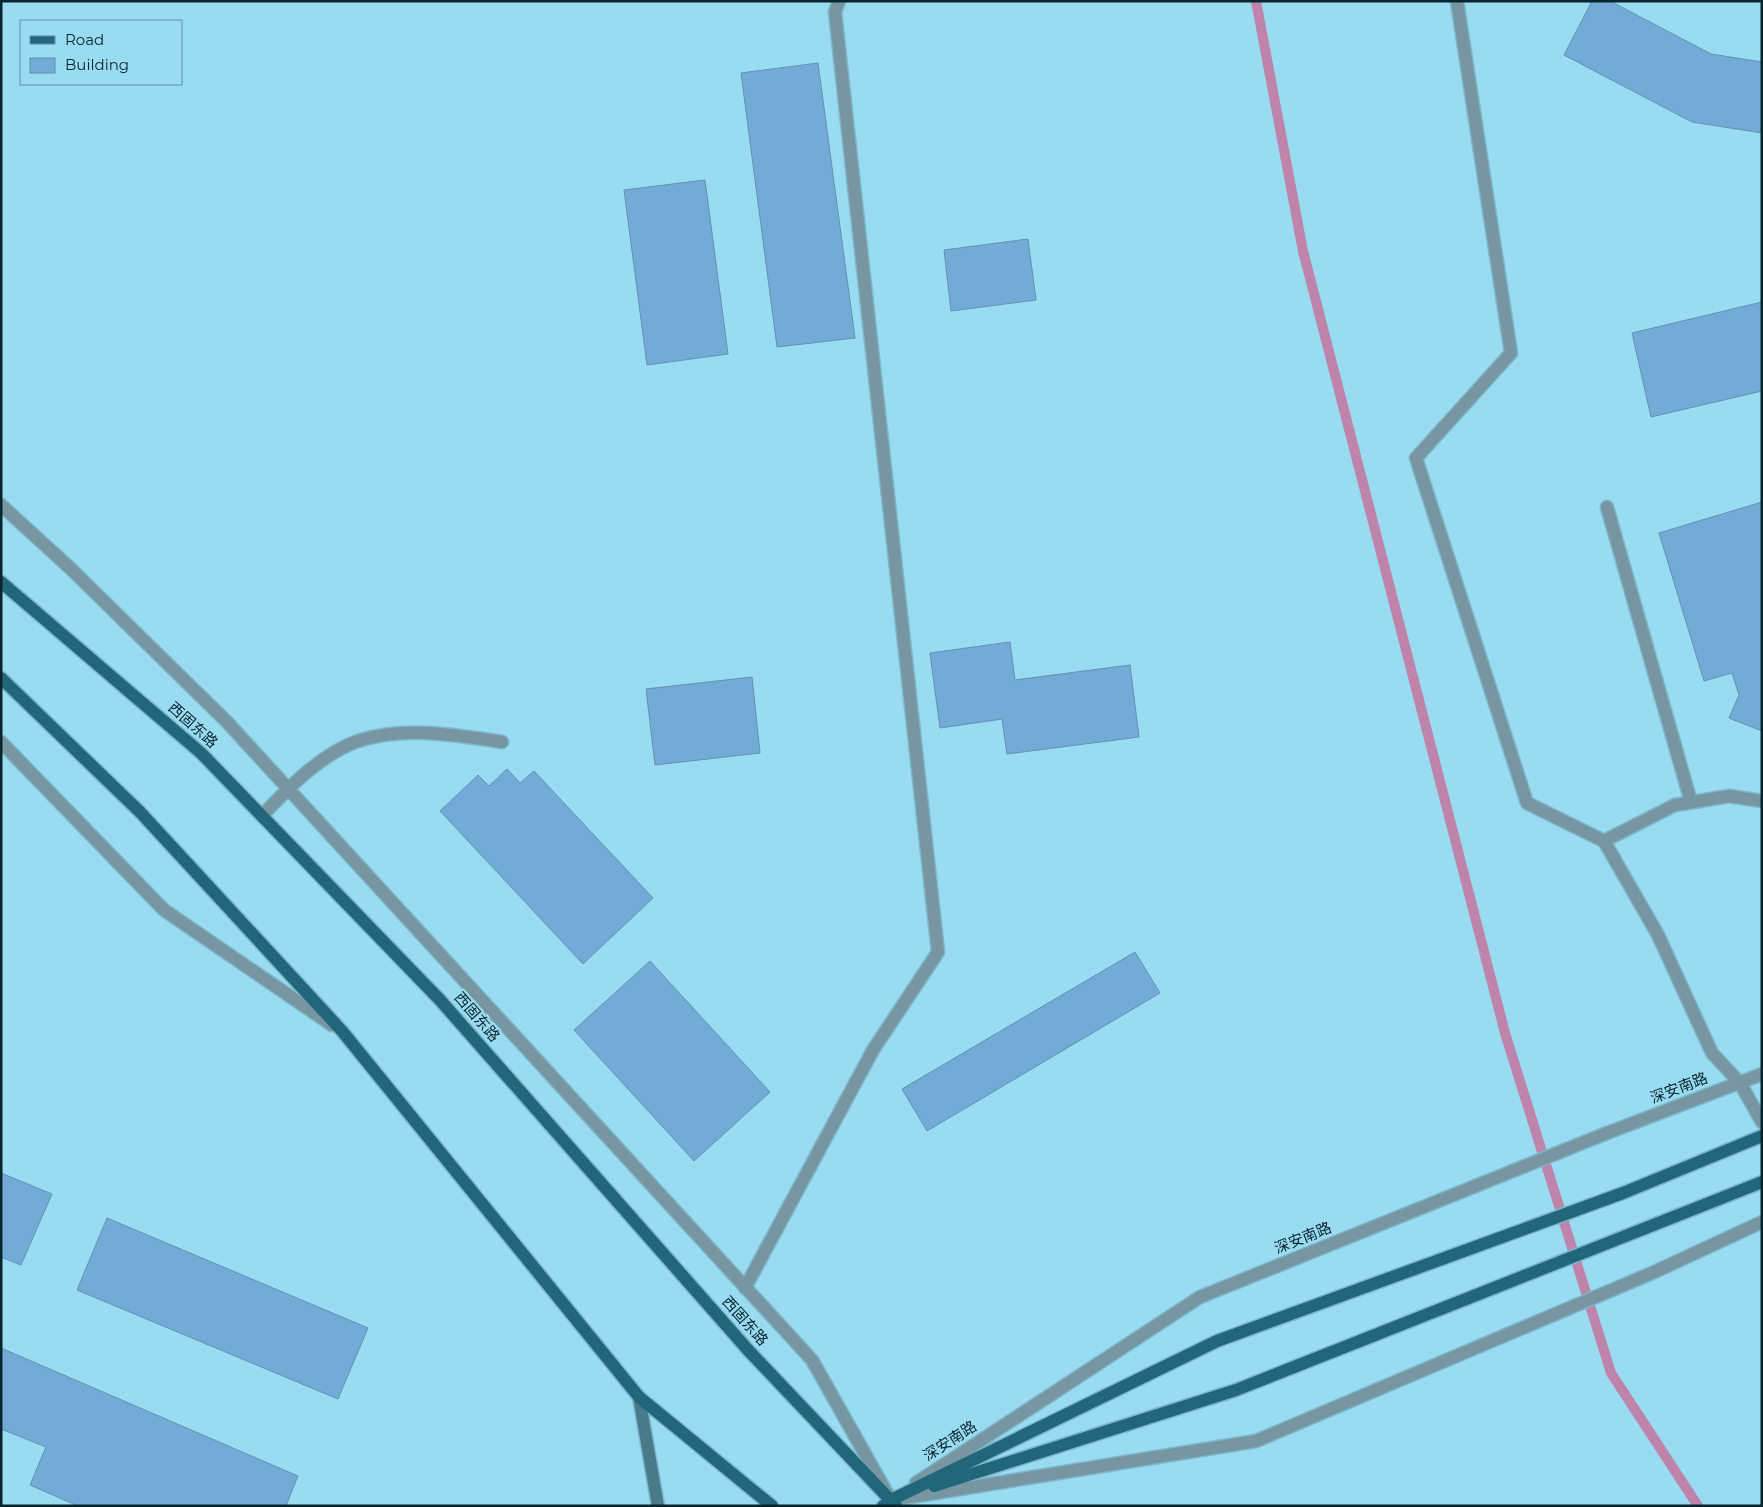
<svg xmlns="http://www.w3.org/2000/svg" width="1763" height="1507" viewBox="0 0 1763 1507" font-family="Montserrat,'Noto Sans SC',sans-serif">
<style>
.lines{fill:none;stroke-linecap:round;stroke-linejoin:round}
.stream{stroke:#be84a9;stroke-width:10}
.building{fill:#72acd6;stroke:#6191b3}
.lane-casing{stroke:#7cb7ca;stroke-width:15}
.street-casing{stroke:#7cb7ca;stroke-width:15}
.secondary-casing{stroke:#7cb7ca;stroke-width:15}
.primary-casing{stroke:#7cb7ca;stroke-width:15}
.lane{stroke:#7796a1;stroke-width:12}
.street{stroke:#7796a1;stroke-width:12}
.secondary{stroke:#497a8a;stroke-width:12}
.primary{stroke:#22667a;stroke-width:12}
.street-bridge-casing{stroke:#7cb7ca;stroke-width:15;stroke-linecap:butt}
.street-bridge{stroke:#7796a1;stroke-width:12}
.labels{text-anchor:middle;stroke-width:4.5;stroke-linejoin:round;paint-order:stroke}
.street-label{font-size:15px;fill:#09252d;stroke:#99dbf1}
</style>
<rect width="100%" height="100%" fill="#99dbf1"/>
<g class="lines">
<!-- stream -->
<polyline class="stream" points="1256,1 1303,251 1505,1033 1611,1373 1698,1506"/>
</g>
<!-- building -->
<g class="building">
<polygon points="1592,1 1610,1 1711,54 1762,62 1762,133 1692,122 1564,55"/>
<polygon points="818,63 855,338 777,347 741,73"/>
<polygon points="705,180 728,354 647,365 624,190"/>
<polygon points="1028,239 1036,300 951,311 944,250"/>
<polygon points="1762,302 1762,391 1651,417 1632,333"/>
<polygon points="1762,502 1762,731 1729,718 1739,695 1732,673 1704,681 1659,533"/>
<polygon points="1010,642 1015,680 1130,665 1139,737 1007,754 1002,719 940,728 930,653"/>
<polygon points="752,677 760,753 655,765 646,689"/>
<polygon points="507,769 520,783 534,771 653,898 583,964 440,811 478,775 489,786"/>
<polygon points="1135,952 1160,993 927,1131 902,1089"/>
<polygon points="650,961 770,1092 694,1161 574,1030"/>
<polygon points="1,1173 52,1194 21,1265 1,1257"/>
<polygon points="107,1218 368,1328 338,1399 77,1290"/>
<polygon points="1,1348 298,1476 286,1506 78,1506 30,1485 46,1447 1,1429"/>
</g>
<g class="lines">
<defs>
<g id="lane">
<polyline points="1607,507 1691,802"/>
<path d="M262,816C288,788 321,754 358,741C405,726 455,735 502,742"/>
<polyline points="1604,841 1675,805 1729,796 1762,801"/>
<polyline points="745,1288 873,1050 938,952 835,12 839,1"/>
</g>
<g id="street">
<polyline points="1457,1 1511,353 1416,458 1527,803 1604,841 1658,935 1712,1053 1740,1083 1762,1122"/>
<polyline points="1,505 70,568 227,722 812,1360 887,1493"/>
<polyline points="1,742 164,910 332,1025"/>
<polyline points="1607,1133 1762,1074"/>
<polyline points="916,1483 1200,1297"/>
<polyline points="898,1499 1256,1441 1652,1273 1762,1222"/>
</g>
<polyline id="secondary" points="639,1397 658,1506"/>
<g id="primary">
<polyline points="1,582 201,753 440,1000 748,1350 896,1506"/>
<polyline points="1,678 140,812 342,1031 639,1397 772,1506"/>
<polyline points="934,1486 1236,1390 1762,1182"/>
<polyline points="883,1506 891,1500 1217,1341 1623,1193 1762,1136"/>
</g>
</defs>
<!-- lane casing -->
<use href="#lane" class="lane-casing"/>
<!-- street casing -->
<use href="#street" class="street-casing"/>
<!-- secondary casing -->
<use href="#secondary" class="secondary-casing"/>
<!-- primary casing -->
<use href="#primary" class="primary-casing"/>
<!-- lane -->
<use href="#lane" class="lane"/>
<!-- street -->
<use href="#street" class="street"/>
<!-- secondary -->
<use href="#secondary" class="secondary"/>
<!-- primary -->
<use href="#primary" class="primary"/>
<defs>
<polyline id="street-bridge" points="1200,1297 1607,1133"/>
</defs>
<!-- street-bridge casing -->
<use href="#street-bridge" class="street-bridge-casing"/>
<!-- street-bridge -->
<use href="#street-bridge" class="street-bridge"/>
</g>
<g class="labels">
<!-- street labels -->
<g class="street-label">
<text transform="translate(193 725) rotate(42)" y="5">西固东路</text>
<text transform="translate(477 1017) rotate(49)" y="5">西固东路</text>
<text transform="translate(1679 1088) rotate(-21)" y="5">深安南路</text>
<text transform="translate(1303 1238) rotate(-22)" y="5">深安南路</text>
<text transform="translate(745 1321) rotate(48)" y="5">西固东路</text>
<text transform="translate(950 1441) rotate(-33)" y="5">深安南路</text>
</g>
</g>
<!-- border -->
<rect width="1763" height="1507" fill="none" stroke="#09252d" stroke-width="5"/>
<!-- legend -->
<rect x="20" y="20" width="162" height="65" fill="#99dbf1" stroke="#5f92a3"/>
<rect x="30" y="36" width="25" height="8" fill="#22667a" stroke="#5f92a3"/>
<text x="65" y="45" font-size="15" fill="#09252d">Road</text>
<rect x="30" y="58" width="25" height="15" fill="#72acd6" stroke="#5f92a3"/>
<text x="65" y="70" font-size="15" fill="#09252d">Building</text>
</svg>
